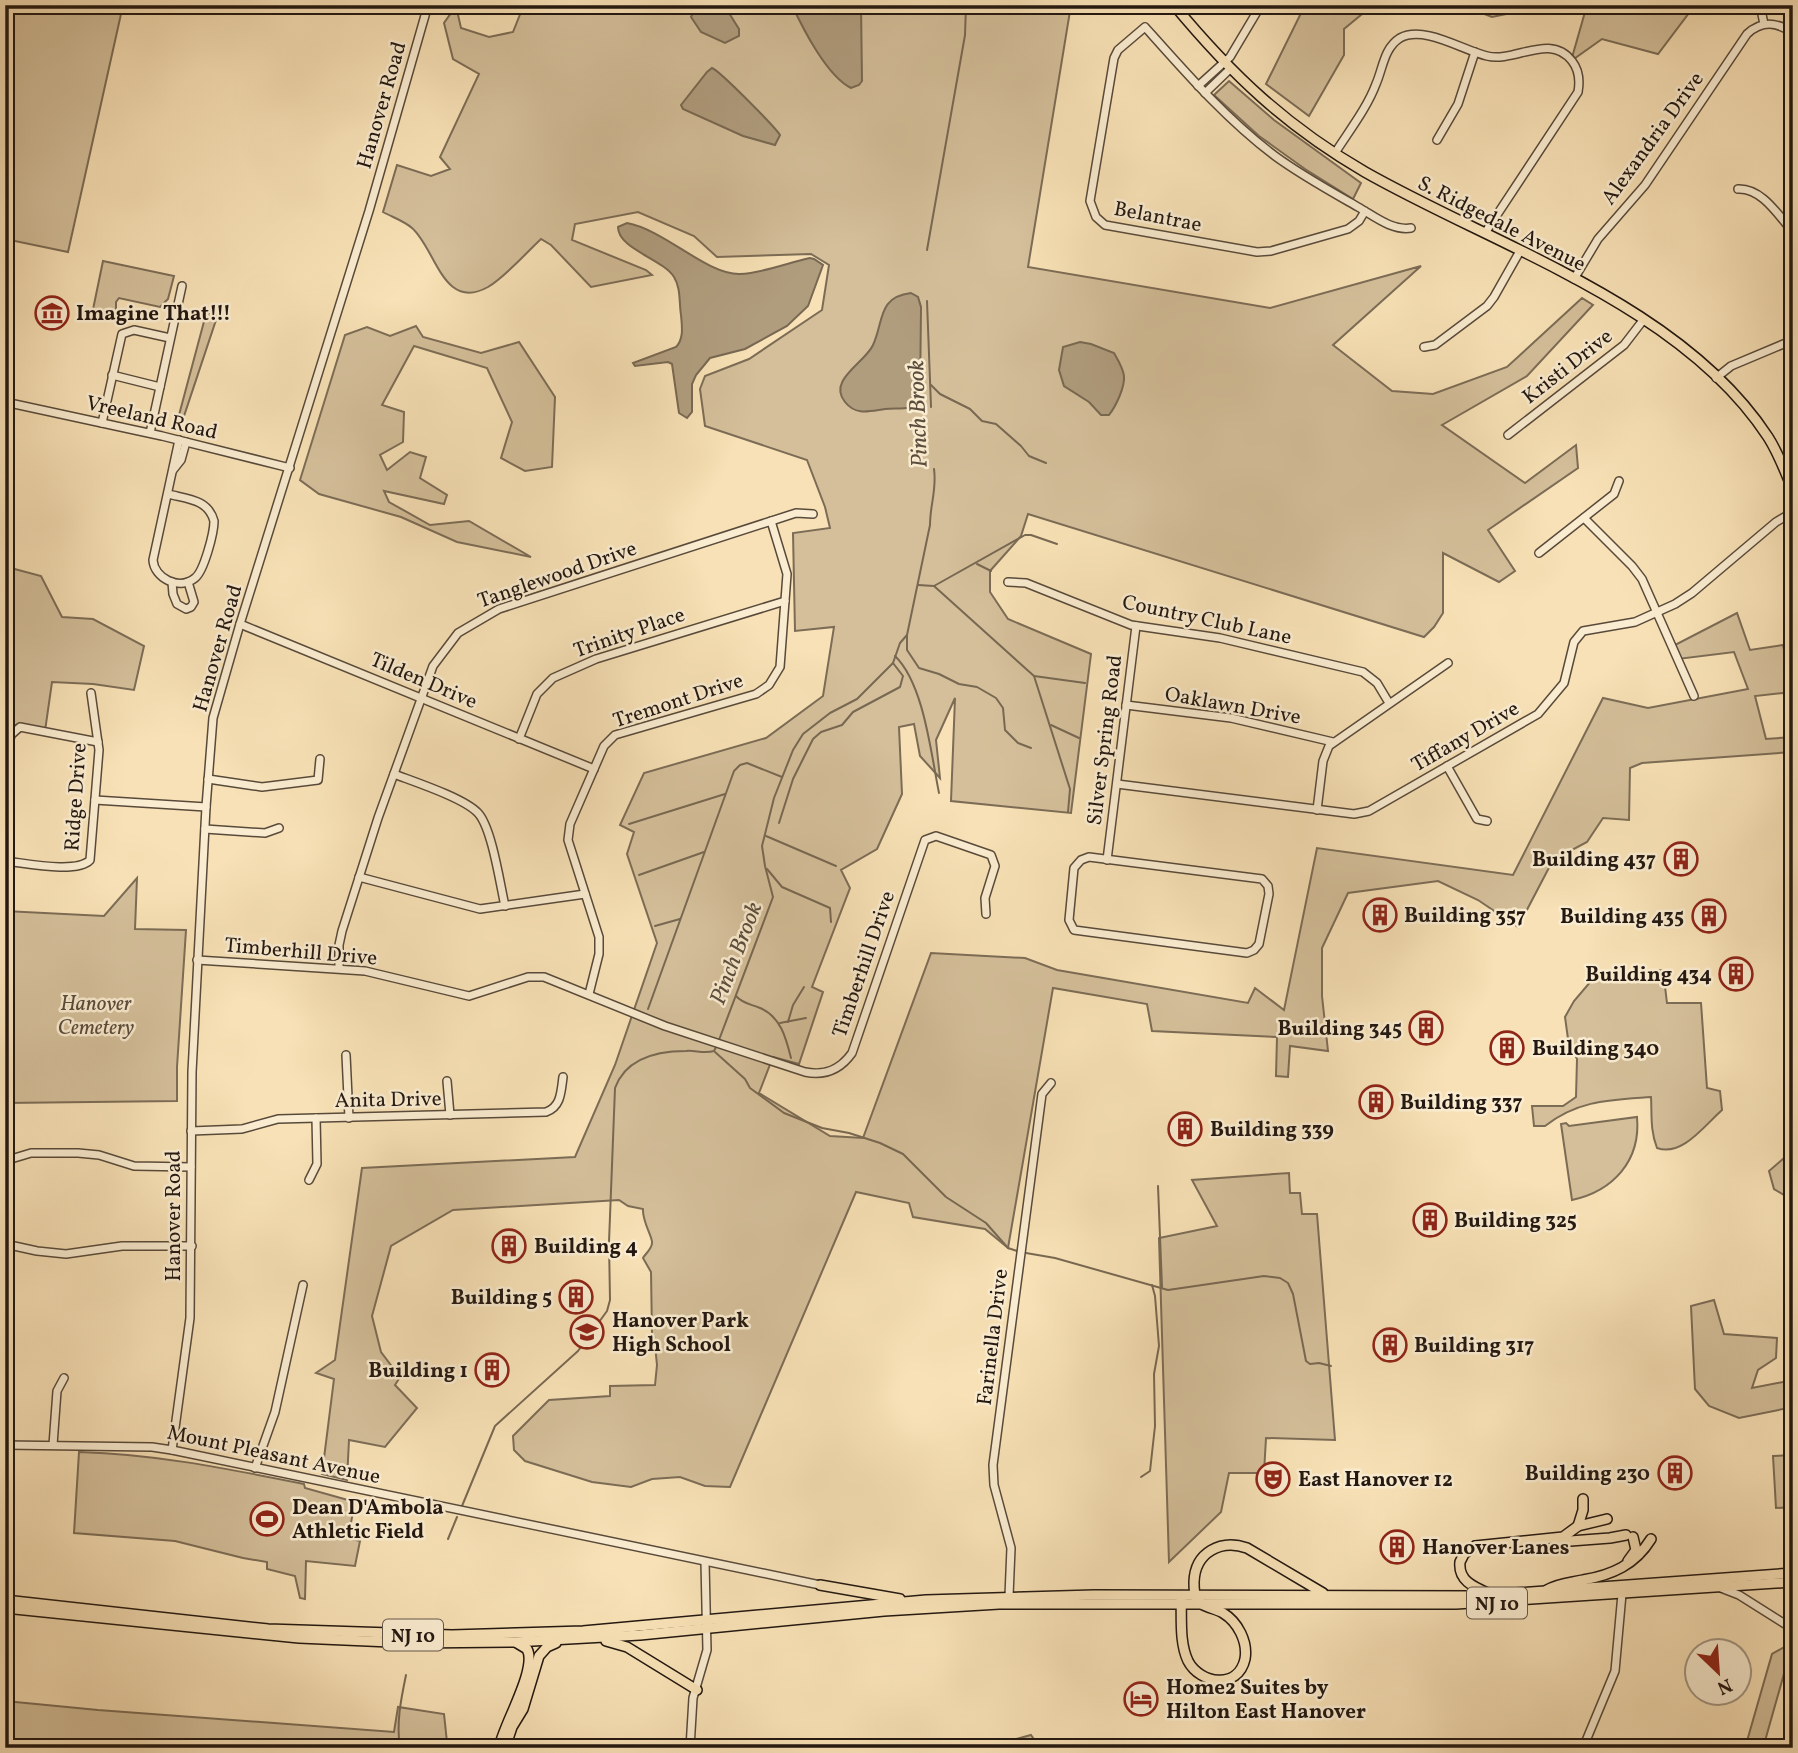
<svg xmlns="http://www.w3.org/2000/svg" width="1798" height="1753" viewBox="0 0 1798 1753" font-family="Vollkorn,serif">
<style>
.green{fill:#d4bf9a;stroke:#7c6c56;stroke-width:2}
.water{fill:#b09d7e;stroke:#786852;stroke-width:2}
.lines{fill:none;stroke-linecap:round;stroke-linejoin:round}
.stream{stroke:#786852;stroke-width:2}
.minor-casing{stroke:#584a3a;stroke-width:10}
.major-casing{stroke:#231811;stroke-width:12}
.minor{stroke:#faecd0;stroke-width:7}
.major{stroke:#f8e1b6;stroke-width:9}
.labels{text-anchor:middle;stroke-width:5;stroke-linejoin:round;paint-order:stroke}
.shield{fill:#faecd0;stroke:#64584a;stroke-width:2}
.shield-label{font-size:19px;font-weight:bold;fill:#231811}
.street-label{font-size:21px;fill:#231811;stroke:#faecd0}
.poi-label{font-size:21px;font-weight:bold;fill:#231811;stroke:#faecd0;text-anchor:start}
.park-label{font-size:21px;font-style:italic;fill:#584a3a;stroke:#faecd0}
.water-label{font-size:23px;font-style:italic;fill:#5b4d3d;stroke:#faecd0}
</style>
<rect width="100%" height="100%" fill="#f8e1b6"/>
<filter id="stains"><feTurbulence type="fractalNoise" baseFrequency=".00286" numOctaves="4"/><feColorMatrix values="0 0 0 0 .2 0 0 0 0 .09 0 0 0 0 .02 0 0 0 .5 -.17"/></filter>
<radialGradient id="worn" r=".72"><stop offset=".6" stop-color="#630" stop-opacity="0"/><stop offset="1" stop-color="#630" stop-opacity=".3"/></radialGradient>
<!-- green -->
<g class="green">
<polygon points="5,5 123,5 68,252 5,239"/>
<path d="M531,5H1071L1028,267L1270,308L1421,266L1333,345L1392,391L1433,394L1507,367L1582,298L1593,305L1527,376L1442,425L1525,483L1576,445L1578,468L1488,530L1515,571L1499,582L1443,553V613L1434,627L1424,637L1028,514L1021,536L990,571V592L1008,619L1091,654L1071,813L951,801L955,698L936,740L940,778L920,756L914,724L899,727L902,794L877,849L841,870L850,888L812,987L823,992L799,1064L773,1057L759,1093L830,1136L863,1138L931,953L1025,958L1057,970L1248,1003L1255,988L1284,1010L1317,848L1513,875L1603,698L1648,708L1748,689L1734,652L1678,659L1673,646L1737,613L1750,650L1783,645L1793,692L1755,696L1766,739L1793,737V752L1642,763L1630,768L1629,820L1603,818L1587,842L1553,860L1518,927L1478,900L1438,881L1348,893L1322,948V996L1328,1051L1290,1046L1288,1077L1276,1076L1277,1037L1152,1031L1147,1004L1053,988L1008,1248L985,1229L913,1217L909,1203L856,1192L730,1487L705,1486L680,1477L652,1479L631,1487L592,1482L525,1461L514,1450L513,1436L549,1400L610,1396V1386L655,1385L657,1365L654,1336L652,1334L651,1272L643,1258C645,1254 652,1249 652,1243C653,1237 642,1222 643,1209L628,1206L619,1200L453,1210L391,1246L372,1316L381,1352L400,1377L395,1385L417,1408L385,1447L349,1440L347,1480L322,1474L334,1379L316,1373L335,1360L362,1168L575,1157L615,1065L657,943L627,854L634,832L620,825L644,773L766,738L823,696L834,627L795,631L793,533L830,528L825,507L807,460L705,426L700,389L705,376L749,359L822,310L829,265L811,254L717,257L694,236L638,212L575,224L572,240L646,270L652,275L591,287L551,245L541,239C526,253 505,277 488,287C443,312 436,249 412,228C404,221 392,217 383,212L397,165L431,176L450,169L440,157L479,74L453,59L444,23L456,6L461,28L489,37L513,32L523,7L530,9Z"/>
<polygon points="1305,5 1373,5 1344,29 1344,55 1309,116 1266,84"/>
<polygon points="1461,5 1551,5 1492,17"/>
<polygon points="1587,5 1695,5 1658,54 1602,39 1571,61"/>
<polygon points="1229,81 1274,120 1361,183 1353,199 1305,169 1259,136 1214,95"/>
<polygon points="103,261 174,276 168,299 160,307 119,298 116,302 116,310 111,319 91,319"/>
<polygon points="212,312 217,317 184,416 179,415 206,314"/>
<polygon points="416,326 423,337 481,353 519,342 555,397 552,467 525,471 501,458 512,422 487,368 414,346 382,405 404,412 403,442 380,455 387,470 410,452 426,457 420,478 447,495 444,504 384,491 389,502 430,525 469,521 531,557 457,542 401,517 319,494 300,480 345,335 367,327 390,336"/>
<polygon points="5,563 11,568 41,576 62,617 93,619 144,646 134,690 93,684 52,682 45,731 16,725 5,728"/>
<polygon points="137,878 135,929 186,930 177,1067 177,1101 5,1103 5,911 104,916"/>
<path d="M1663,970L1667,1003H1701L1707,1088L1720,1091L1722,1110C1704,1126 1682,1157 1657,1148C1650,1130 1652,1115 1651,1097C1610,1100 1578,1100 1545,1126H1534L1532,1106H1563L1576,1097L1577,1059L1568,1039L1565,1017L1574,1001L1597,974Z"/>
<path d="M1637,1117C1641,1161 1613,1191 1572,1200L1561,1124L1566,1123L1569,1126Z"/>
<polygon points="1793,1157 1793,1196 1784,1195 1774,1189 1769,1171 1784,1158"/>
<polygon points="1289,1173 1290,1193 1300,1193 1302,1214 1317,1214 1335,1440 1266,1438 1264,1473 1229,1473 1221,1512 1169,1562 1159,1238 1217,1226 1192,1180"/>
<polygon points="1714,1300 1724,1334 1777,1338 1776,1358 1758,1370 1752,1388 1793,1380 1793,1407 1739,1418 1709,1406 1695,1389 1691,1306"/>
<path d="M79,1452C156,1454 229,1469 304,1484L305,1488L355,1502L348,1538L360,1541L355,1566L306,1561L305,1599L300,1598L295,1576L267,1569V1562L243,1558L175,1541L74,1533Z"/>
<polygon points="1793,1455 1793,1507 1776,1508 1773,1456"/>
<polygon points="1793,1642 1763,1748 1745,1748 1772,1654"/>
<polygon points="5,1701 98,1710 394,1732 398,1707 444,1714 447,1742 459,1748 5,1748"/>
<polygon points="1031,1735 1040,1748 927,1748 927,1746 997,1744"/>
</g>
<!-- water -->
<g class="water">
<polygon points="697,5 724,5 739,29 739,36 725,43 701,32 691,17"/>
<path d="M792,5H861L862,81L859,85L851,88C827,76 803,29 792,5Z"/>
<path d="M712,68C720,71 776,128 780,135L775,145L743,136L683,109L681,105L707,72Z"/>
<path d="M627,223C665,230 707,275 740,274C763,273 787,263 810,258L814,259L823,265L808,306L787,326L745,349L710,358L696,375L692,384V412L687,418L679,413L672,364L668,362L635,366L633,363L676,347C684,339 682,326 681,315C679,303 681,288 674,277C663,259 618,249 618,227Z"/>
<path d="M911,293L918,297L921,307L920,400C910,412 899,407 885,409C870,411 856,416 845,402C827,380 865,363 873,345C884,322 877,297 911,293Z"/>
<path d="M1080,342L1091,344L1114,353C1118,360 1123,368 1124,376C1125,387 1116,406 1109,415H1101L1089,402L1064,386L1059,370L1063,347Z"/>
</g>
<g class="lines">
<!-- stream -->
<g class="stream">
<polyline points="927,250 965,35 966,5"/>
<polyline points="927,301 931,407"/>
<polyline points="931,385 940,394 970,409 982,421 996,424 1021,446 1029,456 1046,463"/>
<polyline points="977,564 991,571"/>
<polyline points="918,585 934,586 1034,676 1070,789 1068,812"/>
<polyline points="934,586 1025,535 1031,535 1057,544"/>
<polyline points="907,635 907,650 919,668 939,674 959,684 977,687 996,698 1003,708 1005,730 1018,743 1031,748"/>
<path d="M895,656C924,684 931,754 939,793"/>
<polyline points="1034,676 1085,683"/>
<polyline points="1051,725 1079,738"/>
<polyline points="779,823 793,779 813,739 821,732 842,725 853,712 900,687 903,676 893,663"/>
<polyline points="629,824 725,794"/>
<polyline points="766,836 836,866"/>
<polyline points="767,869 782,887 830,908 831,922"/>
<polyline points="639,875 704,852"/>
<polyline points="655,926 680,919"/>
<path d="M736,996C743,1004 751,1004 760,1008C781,1017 786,1038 791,1058"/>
<polyline points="648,1009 734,771 740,765 747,763 782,777"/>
<polyline points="788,1022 793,1005 804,987"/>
<polyline points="780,1023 806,1018"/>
<path d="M719,1040L773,897L765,866L762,846L774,798L793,750L803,734L830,713L857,699L893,663L900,643L907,635L930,525C930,504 937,490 934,469"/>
<polyline points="715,1052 745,1079 750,1088 784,1113 822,1128 849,1133 880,1143 903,1154 946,1197 986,1223 1008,1248 1017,1251"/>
<polyline points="1158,1186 1162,1287"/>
<polyline points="1026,1253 1055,1258 1168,1290 1264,1276 1280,1278 1288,1283 1293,1294 1306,1361 1310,1364 1319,1363 1331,1366"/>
<polyline points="1141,1477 1150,1471 1155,1426 1154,1374 1159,1346 1155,1296 1152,1285"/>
<path d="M462,1506L495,1426L578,1351L607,1311L610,1300L609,1242L615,1088C626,1058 656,1051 686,1051C695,1050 704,1054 714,1051L717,1045"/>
<polyline points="448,1539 457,1517"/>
<path d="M400,1748C396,1723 401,1699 406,1675"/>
</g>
<defs>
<g id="minor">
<polyline points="1760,5 1764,24"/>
<polyline points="1198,86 1230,57 1261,5"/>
<polyline points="1205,93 1230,69"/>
<polyline points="1437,140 1458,104 1475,52"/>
<path d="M1335,153C1349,131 1367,108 1376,84C1383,68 1384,48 1400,38C1424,25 1462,50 1487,56C1515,63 1550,32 1572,61C1579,70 1580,81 1578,92L1485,233"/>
<path d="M1738,189C1762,188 1778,215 1793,232"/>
<path d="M1365,211L1359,221L1348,229L1271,251L1257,252L1105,225L1096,217L1090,201L1114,58L1118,50L1145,27C1186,73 1226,119 1275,156C1301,175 1330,191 1358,207C1374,216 1392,231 1411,228"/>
<path d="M1574,279L1598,239L1645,185L1747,34C1762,20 1777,22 1793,33"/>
<polyline points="1424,347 1435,345 1487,306 1494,297 1520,251"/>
<polyline points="112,375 160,387"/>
<polyline points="1716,378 1731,366 1793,340"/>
<polyline points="5,402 162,436 290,468"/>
<polyline points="102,423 122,334 134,330 170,338"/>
<polyline points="150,433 182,286"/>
<polyline points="1508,435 1624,345 1644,319"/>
<polyline points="173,470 181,460 186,442"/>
<path d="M168,494C187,499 208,499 214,521C214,533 204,571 195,578C179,591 154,578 153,560L179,440"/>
<polyline points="1584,518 1632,566 1642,579 1694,696"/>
<polyline points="1539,553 1614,494 1619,481"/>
<polyline points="172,582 173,594 177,604 186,609 191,607 194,602 188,582"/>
<polyline points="1008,582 1026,583 1131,625 1220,638 1363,672 1377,683 1389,703"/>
<polyline points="240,624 594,769"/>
<polyline points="1126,705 1231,718 1333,742"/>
<polyline points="519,739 537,694 553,678 596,659 785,601"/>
<polyline points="5,761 11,735 20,727 98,742"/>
<polyline points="1447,766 1477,819 1487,821"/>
<path d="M394,774C415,782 464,798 478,813C492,828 500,884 505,906"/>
<polyline points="208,779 262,787 318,780 320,759"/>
<polyline points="1117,784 1354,814 1369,811 1538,714 1564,683 1574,642 1583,631 1635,622 1675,604 1692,593 1776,522 1793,512"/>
<polyline points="95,800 206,807"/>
<polyline points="1317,810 1323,761 1329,746 1448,663"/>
<polyline points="205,829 265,833 279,828"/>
<polygon points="1089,857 1262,879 1268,886 1269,894 1259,944 1254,950 1247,953 1074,930 1069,920 1074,868 1081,860"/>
<polyline points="1107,860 1136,626"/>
<path d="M5,861C25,863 77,874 90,860L99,750L91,693"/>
<polyline points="359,877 480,909 585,894"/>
<path d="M197,960L365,971L469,996L528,977H544L665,1026L805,1072C825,1076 840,1070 852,1053L925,840L936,836L991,855L995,866L985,898L986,914"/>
<polyline points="339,968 339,945 342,931 378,818 433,666 458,633 499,609 796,513 813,514"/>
<polyline points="589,994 599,954 599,937 568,840 570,824 604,746 615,735 756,694 769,685 780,667 787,574 771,521"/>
<polyline points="346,1055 349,1118"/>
<polyline points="447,1081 450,1115"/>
<path d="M191,1131L242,1129L278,1119L546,1112C561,1107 561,1092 563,1077"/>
<polyline points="11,1159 31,1153 78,1153 99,1155 134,1166 191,1167"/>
<polyline points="309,1180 317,1164 316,1118"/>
<polyline points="5,1244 37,1251 66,1254 122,1246 192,1246"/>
<polyline points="5,1445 152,1447 172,1450 820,1585"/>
<polyline points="53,1445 57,1391 64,1378"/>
<polyline points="172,1450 190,1318 192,1072 206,807 213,718 240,624 369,211 428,5"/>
<polyline points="255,1468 275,1412 303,1285"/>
<polyline points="1721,1588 1739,1595 1793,1629"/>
<polyline points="1009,1596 1011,1548 994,1485 993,1465 1042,1094 1051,1083"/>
<polyline points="690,1748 693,1698 707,1650 705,1562"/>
<polyline points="1583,1748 1615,1671 1622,1594"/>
</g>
<g id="major">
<path d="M1174,5C1232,75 1286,126 1365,172C1497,247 1682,305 1768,437C1779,454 1785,472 1793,490"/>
<polyline points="1578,1526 1583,1510 1583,1499"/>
<polyline points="1557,1542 1610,1538 1626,1535"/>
<polyline points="1628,1561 1636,1550 1633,1537"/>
<polyline points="820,1585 900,1599"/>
<path d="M1547,1590C1559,1583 1569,1583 1583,1580C1612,1575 1635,1565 1651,1539"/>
<path d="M1490,1594C1474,1587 1458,1581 1460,1562L1464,1554L1475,1546L1563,1537L1578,1526L1607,1519"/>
<path d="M1181,1597C1182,1617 1179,1642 1188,1661C1200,1684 1238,1690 1245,1659C1248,1642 1238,1622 1223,1613C1215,1608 1200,1607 1196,1598C1194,1593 1194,1587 1194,1582C1195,1552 1221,1539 1247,1548L1323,1593"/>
<polyline points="5,1600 268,1629 452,1635 583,1631 926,1600 1094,1595 1476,1596 1793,1573"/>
<polyline points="5,1608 299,1638 413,1643 515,1642 640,1635 884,1611 999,1604 1456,1604 1793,1582"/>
<polyline points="606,1641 627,1647 697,1690"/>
<path d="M499,1748C503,1725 538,1669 527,1649L517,1643"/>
<polyline points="505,1748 512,1727 523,1709 539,1656 547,1647 556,1643"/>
</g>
</defs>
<!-- minor casing -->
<use href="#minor" class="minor-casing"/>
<!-- major casing -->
<use href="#major" class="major-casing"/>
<!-- minor -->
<use href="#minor" class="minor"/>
<!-- major -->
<use href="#major" class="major"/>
</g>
<!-- icons -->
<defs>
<symbol id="museum-ring" viewBox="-11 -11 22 22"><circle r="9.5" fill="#faecd0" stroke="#8f2418" stroke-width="1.5"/><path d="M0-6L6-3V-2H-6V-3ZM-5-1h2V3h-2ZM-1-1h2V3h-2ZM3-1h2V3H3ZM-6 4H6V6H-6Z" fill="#8f2418"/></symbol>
<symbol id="building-ring" viewBox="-11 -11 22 22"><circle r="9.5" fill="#faecd0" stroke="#8f2418" stroke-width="1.5"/><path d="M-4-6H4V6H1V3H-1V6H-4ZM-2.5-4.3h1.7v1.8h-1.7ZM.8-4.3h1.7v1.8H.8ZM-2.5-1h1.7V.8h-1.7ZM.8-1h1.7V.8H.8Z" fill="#8f2418"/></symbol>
<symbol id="school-ring" viewBox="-11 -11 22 22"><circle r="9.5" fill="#faecd0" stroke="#8f2418" stroke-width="1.5"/><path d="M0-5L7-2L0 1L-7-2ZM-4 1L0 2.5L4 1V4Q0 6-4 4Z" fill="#8f2418"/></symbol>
<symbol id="theatre-ring" viewBox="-11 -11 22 22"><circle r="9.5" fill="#faecd0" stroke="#8f2418" stroke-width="1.5"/><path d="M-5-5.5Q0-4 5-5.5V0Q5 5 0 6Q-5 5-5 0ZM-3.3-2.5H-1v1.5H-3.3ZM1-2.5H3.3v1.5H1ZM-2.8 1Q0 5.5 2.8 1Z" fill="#8f2418"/></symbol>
<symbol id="stadium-ring" viewBox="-11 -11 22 22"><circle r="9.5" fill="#faecd0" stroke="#8f2418" stroke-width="1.5"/><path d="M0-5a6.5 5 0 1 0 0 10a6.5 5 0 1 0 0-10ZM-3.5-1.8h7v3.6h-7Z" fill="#8f2418"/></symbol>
<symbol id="hotel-ring" viewBox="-11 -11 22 22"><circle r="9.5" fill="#faecd0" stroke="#8f2418" stroke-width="1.5"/><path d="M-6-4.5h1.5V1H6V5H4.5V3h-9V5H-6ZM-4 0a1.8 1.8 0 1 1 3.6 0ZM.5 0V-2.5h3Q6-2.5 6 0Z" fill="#8f2418"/></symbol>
</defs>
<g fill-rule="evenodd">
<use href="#museum-ring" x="33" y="294" width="38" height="38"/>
<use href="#building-ring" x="1662" y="840" width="38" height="38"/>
<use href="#building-ring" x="1361" y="896" width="38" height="38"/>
<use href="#building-ring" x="1690" y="897" width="38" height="38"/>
<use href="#building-ring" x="1717" y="955" width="38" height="38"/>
<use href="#building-ring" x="1407" y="1009" width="38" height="38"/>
<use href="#building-ring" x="1488" y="1029" width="38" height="38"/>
<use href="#building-ring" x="1357" y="1083" width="38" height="38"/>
<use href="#building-ring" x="1166" y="1110" width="38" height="38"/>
<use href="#building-ring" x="1411" y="1201" width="38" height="38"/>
<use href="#building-ring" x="490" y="1227" width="38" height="38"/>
<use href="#building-ring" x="557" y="1278" width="38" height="38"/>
<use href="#school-ring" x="568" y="1313" width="38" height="38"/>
<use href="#building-ring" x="1371" y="1326" width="38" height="38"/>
<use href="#building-ring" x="473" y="1351" width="38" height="38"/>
<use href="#building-ring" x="1656" y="1454" width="38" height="38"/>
<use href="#theatre-ring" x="1254" y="1460" width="38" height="38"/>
<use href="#stadium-ring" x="248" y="1500" width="38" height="38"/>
<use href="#building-ring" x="1378" y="1528" width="38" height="38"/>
<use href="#hotel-ring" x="1122" y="1680" width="38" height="38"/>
</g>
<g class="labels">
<!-- shield labels -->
<g class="shield">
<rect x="1467" y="1587.5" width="60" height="31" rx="5"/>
<rect x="383" y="1619.5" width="60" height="31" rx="5"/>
</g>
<g class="shield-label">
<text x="1497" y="1610">NJ 10</text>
<text x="413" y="1642">NJ 10</text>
</g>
<!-- street labels -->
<g class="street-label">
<text transform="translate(381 105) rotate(-74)" y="7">Hanover Road</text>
<text transform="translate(1652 138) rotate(-54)" y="7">Alexandria Drive</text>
<text transform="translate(1158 216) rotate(11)" y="7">Belantrae</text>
<text transform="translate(1502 223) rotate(27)" y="7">S. Ridgedale Avenue</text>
<text transform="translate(1567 366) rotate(-38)" y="7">Kristi Drive</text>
<text transform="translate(152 417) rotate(13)" y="7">Vreeland Road</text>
<text transform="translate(557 574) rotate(-19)" y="7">Tanglewood Drive</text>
<text transform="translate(1207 619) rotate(12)" y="7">Country Club Lane</text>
<text transform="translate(629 632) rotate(-19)" y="7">Trinity Place</text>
<text transform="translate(217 648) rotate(-74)" y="7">Hanover Road</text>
<text transform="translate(424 680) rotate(23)" y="7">Tilden Drive</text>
<text transform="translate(678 700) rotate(-18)" y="7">Tremont Drive</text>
<text transform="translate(1233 705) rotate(10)" y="7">Oaklawn Drive</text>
<text transform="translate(1465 736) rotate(-30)" y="7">Tiffany Drive</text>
<text transform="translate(1104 740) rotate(-83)" y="7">Silver Spring Road</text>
<text transform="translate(75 797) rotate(-86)" y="7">Ridge Drive</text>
<text transform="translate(301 951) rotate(5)" y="7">Timberhill Drive</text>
<text transform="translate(863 964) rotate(-71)" y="7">Timberhill Drive</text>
<text transform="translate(388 1099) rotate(-1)" y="7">Anita Drive</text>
<text transform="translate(173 1216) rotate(-90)" y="7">Hanover Road</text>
<text transform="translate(992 1337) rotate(-83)" y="7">Farinella Drive</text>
<text transform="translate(274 1454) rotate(12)" y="7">Mount Pleasant Avenue</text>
</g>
<!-- poi labels -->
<g class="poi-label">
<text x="76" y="320">Imagine That!!!</text>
<text x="1656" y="866" text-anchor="end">Building 437</text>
<text x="1404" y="922">Building 357</text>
<text x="1684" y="923" text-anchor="end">Building 435</text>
<text x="1712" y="981" text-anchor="end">Building 434</text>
<text x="1402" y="1035" text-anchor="end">Building 345</text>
<text x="1532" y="1055">Building 340</text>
<text x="1400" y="1109">Building 337</text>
<text x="1210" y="1136">Building 339</text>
<text x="1454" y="1227">Building 325</text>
<text x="534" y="1253">Building 4</text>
<text x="552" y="1304" text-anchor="end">Building 5</text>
<text x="612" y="1327">Hanover Park<tspan x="612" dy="24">High School</tspan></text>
<text x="1414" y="1352">Building 317</text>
<text x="468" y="1377" text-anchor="end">Building 1</text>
<text x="1650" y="1480" text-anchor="end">Building 230</text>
<text x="1298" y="1486">East Hanover 12</text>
<text x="292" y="1514">Dean D'Ambola<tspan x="292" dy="24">Athletic Field</tspan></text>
<text x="1422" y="1554">Hanover Lanes</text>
<text x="1166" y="1694">Home2 Suites by<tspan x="1166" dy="24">Hilton East Hanover</tspan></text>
</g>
<!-- park labels -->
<g class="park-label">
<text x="96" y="1010">Hanover<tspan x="96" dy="24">Cemetery</tspan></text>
</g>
<!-- water labels -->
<g class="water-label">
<text transform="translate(917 414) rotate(-92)" y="8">Pinch Brook</text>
<text transform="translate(735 953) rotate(-69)" y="8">Pinch Brook</text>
</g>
</g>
<!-- margin -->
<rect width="1798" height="1753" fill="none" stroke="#f8e1b6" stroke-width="28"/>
<rect x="7" y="7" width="1784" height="1739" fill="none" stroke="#231811" stroke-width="3.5"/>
<rect x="14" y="14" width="1770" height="1725" fill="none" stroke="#231811" stroke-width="2"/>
<!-- north arrow -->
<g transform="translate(1718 1672) rotate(155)"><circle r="33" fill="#faecd0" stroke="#a49784" stroke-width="2"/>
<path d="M0-5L12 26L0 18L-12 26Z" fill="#8f2418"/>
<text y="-10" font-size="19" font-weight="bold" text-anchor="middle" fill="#231811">N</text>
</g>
<rect width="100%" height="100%" filter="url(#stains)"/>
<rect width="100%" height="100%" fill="url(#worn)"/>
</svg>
